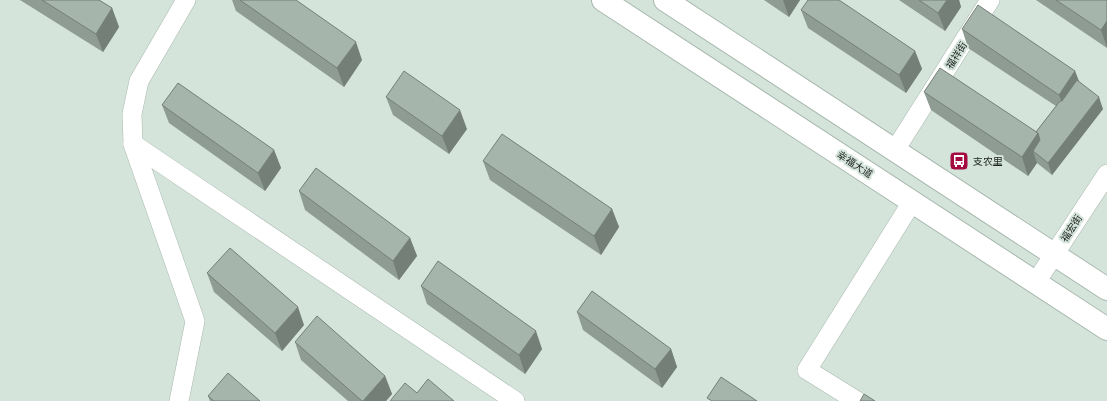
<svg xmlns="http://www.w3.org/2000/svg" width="1107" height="401" viewBox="0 0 1107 401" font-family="'Fira Sans Condensed','Noto Sans SC',sans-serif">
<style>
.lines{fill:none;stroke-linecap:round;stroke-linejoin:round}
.street-casing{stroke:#a8b8af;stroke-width:20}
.secondary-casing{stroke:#a8b8af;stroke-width:24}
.street{stroke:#fff;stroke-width:19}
.secondary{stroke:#fff;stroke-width:22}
.wall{fill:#8e9c94}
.shaded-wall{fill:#747f78}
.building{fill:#a5b5ac;stroke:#747f78}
.labels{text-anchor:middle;stroke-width:4;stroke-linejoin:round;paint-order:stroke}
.street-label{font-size:10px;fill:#1d2320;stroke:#d4e4db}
.poi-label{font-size:10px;fill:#1d2320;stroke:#d4e4db;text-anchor:start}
</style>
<rect width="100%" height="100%" fill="#d4e4db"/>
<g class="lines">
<defs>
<g id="street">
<polyline points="133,144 515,401"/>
<polyline points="895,150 990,0"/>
<polyline points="1036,282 1107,174"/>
<polyline points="179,401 195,321 133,144 132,114 139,81 186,0"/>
<polyline points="857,401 807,370 912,202"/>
</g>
<g id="secondary">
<polyline points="603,0 1107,329"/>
<polyline points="665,0 1107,289"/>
</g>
</defs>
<!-- street casing -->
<use href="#street" class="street-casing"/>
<!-- secondary casing -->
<use href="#secondary" class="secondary-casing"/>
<!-- street -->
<use href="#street" class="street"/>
<!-- secondary -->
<use href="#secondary" class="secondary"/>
</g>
<!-- wall -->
<g class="wall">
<polygon points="20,0 99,0 112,8 119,27 103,52"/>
<polygon points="232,0 240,0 362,60 344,87 236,11"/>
<polygon points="764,0 800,0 789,17"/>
<polygon points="899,0 959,0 961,7 945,31"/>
<polygon points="1036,0 1107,0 1107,48"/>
<polygon points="801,10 915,51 922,69 906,93 808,28"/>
<polygon points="962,29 1075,71 1079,82 1103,109 1052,175 1037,163 1028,176 931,110 924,92 1036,132 1056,106 968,48"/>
<polygon points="386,97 467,129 449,154 393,115"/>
<polygon points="162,105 274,150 281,168 265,191 169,123"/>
<polygon points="483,161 612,209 619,227 601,255 490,180"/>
<polygon points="299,191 410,238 417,256 399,280 305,210"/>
<polygon points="207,273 304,325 282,351 214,292"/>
<polygon points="421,286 542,349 525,374 427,304"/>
<polygon points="577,312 671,349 677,367 662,388 583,330"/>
<polygon points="295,342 385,376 392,394 386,401 348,401 301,360"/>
<polygon points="208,396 260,401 210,401"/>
</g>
<!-- shaded-wall -->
<g class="shaded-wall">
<polygon points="783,0 800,0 789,17"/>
<polygon points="947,0 959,0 961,7 945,31 938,13"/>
<polygon points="112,8 119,27 103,52 96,34"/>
<polygon points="1107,21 1107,47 1101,30"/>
<polygon points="356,42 362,60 344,87 337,68"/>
<polygon points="915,51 922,69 906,93 899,75"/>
<polygon points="1075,71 1082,89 1066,113 1059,95"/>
<polygon points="1099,97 1103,109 1052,175 1048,163"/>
<polygon points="460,110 467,129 449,154 442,136"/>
<polygon points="1038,133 1044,152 1033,151 1037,163 1028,176 1022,157"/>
<polygon points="274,150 281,168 265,191 258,173"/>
<polygon points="612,209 619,227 601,255 594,236"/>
<polygon points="410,238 417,256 399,280 393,261"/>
<polygon points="298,307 304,325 282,351 275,333"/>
<polygon points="536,331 542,349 525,374 519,355"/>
<polygon points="671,349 677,367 662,388 655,369"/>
<polygon points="385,376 392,394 386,401 363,401"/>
</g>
<!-- building -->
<g class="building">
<polygon points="42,0 99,0 112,8 96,34"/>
<polygon points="240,0 296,0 356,42 337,68"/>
<polygon points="808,0 839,0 915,51 899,75 801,10"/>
<polygon points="919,0 947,0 938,13"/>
<polygon points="1056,0 1107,0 1107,21 1101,30"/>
<polygon points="978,5 1075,71 1059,95 962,29"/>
<polygon points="940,68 1038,133 1022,157 924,92"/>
<polygon points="404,71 460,110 442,136 386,97"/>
<polygon points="1077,80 1099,97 1048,163 1033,151 1040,140 1038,133 1036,132 1060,101 1062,101"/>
<polygon points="178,83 274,150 258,173 162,105"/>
<polygon points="502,134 612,209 594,236 483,161"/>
<polygon points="316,168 410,238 393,261 299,191"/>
<polygon points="230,248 298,307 275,333 207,273"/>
<polygon points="438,261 536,331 519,355 421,286"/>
<polygon points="592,291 671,349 655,369 577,312"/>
<polygon points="317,316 385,376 363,401 362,401 295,342"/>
<polygon points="228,373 260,401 214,401 208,396"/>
<polygon points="721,377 757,401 712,401 707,398"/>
<polygon points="428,379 454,401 390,401 405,383 417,393"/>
<polygon points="864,394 875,401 860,401"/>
</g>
<!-- icons -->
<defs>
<symbol id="bus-square" viewBox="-11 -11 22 22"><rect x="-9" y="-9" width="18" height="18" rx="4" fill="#a40a40" stroke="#d4e4db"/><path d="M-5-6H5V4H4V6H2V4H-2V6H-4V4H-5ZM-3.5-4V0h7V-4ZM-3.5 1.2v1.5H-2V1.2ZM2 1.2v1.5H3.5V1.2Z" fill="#fff"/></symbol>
</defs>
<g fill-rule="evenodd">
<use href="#bus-square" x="948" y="150" width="22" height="22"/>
</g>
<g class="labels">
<!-- street labels -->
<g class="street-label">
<text transform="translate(956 55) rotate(-58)" y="4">福祥街</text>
<text transform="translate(855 164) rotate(33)" y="4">幸福大道</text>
<text transform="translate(1071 228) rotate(-57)" y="4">福宏街</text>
</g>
<!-- poi labels -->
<g class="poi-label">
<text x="973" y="165">支农里</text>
</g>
</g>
</svg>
